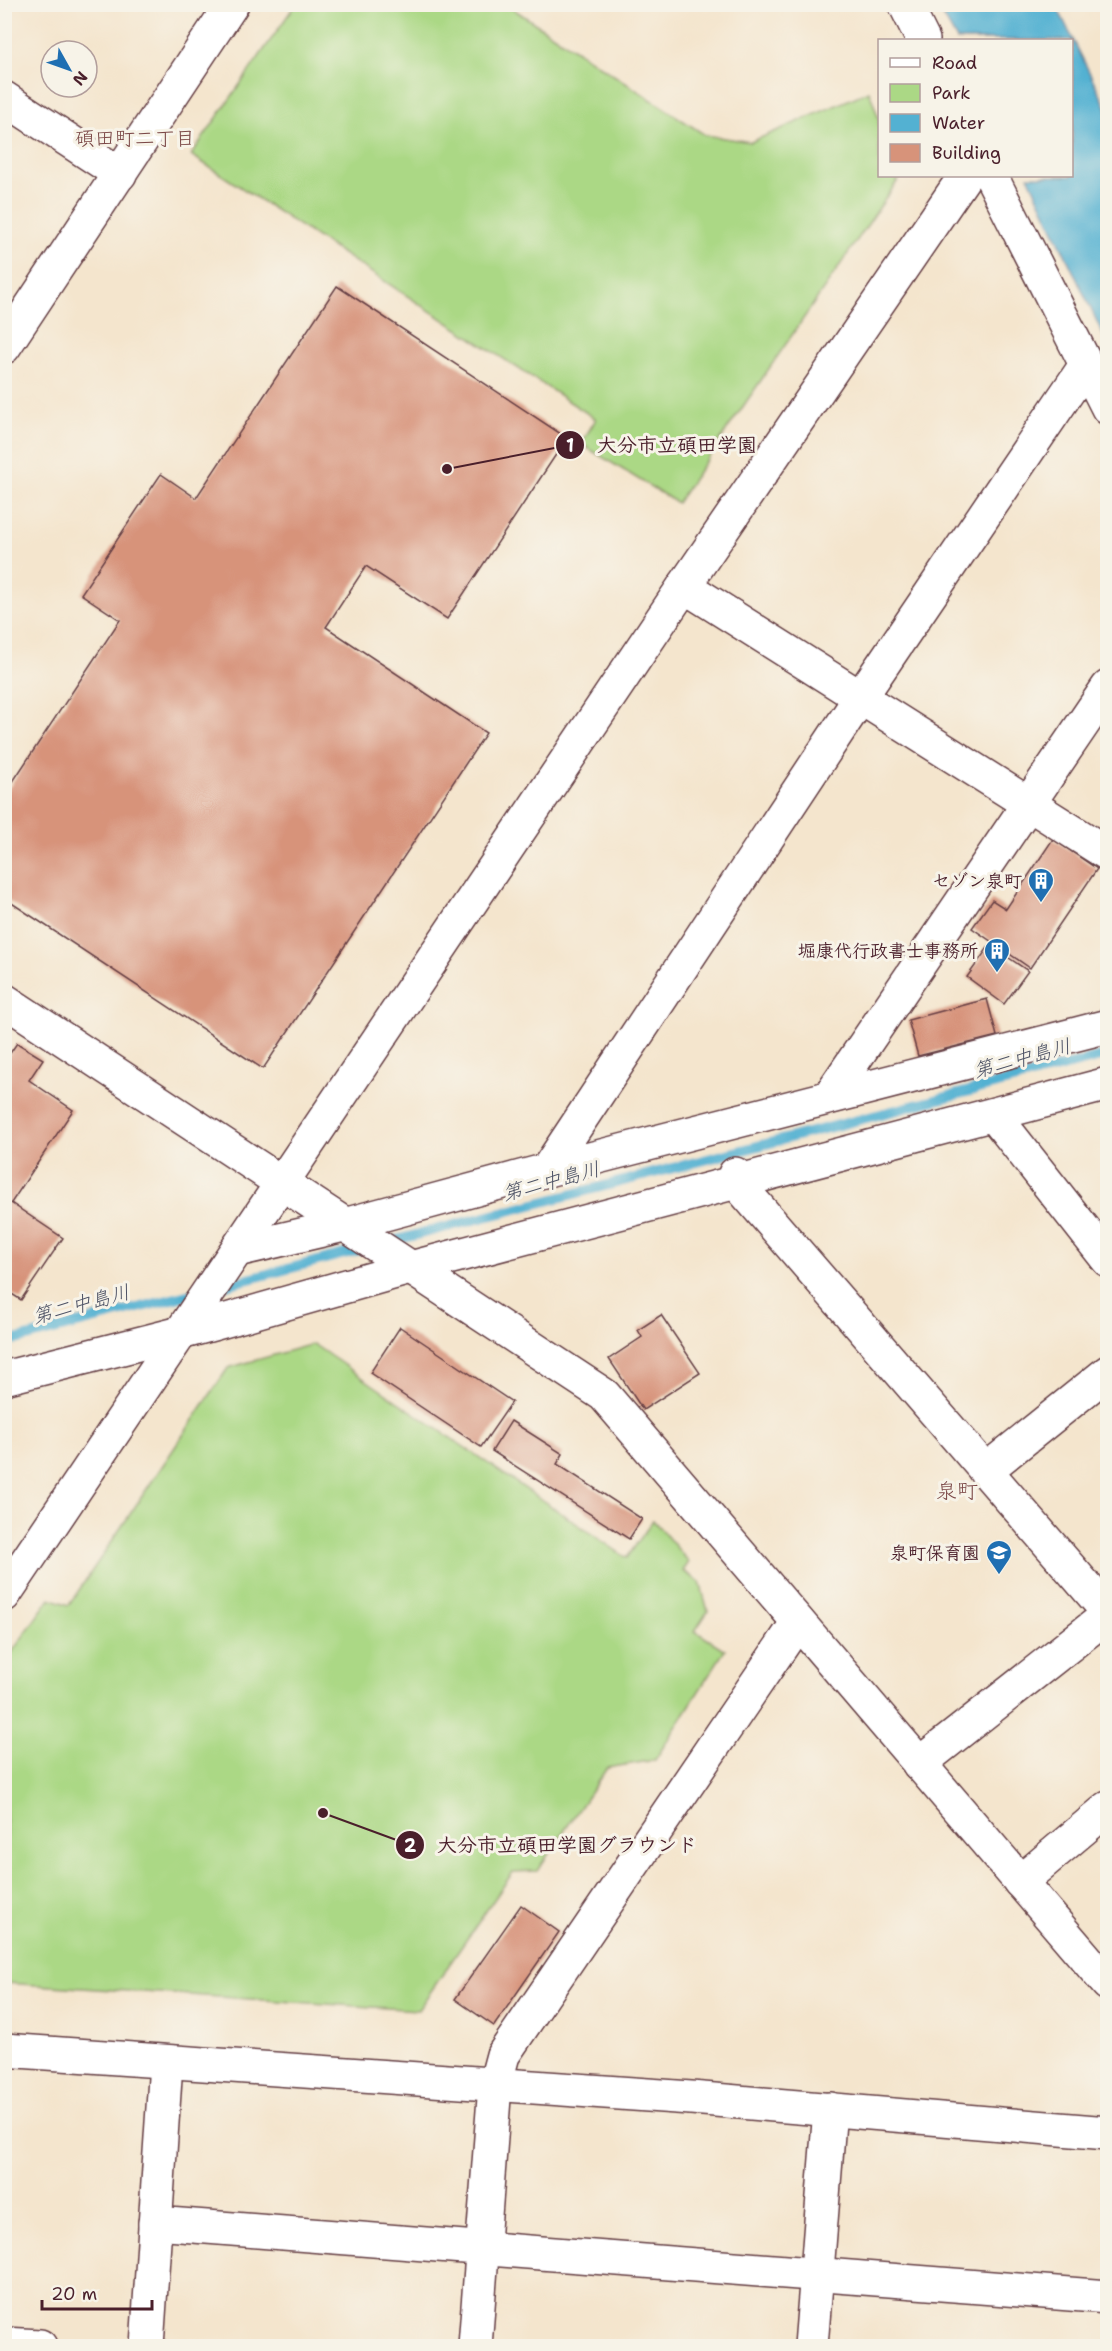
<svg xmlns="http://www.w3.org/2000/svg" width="1112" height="2351" viewBox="0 0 1112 2351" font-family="'Shantell Sans','Klee One',sans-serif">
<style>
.green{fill:#abd885;stroke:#7a7c58;stroke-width:1.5}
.water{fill:#53b1d2;stroke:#4e687e;stroke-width:1.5}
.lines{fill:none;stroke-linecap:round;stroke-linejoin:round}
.stream{stroke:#53b1d2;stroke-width:10}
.building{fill:#d7937a}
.minor-casing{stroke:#643d43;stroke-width:36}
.minor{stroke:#fff;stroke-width:33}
.labels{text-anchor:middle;stroke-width:6;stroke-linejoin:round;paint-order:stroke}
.poi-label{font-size:18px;font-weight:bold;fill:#4a1f2b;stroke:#f7f3e8;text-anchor:end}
.neighbourhood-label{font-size:20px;fill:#7b4847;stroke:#f7f3e8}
.water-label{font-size:20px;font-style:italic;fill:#4d5265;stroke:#f7f3e8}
.quarter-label{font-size:21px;fill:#7b4847;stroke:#f7f3e8}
.leader{fill:none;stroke:#4a1f2b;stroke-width:2}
.callout-dot{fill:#4a1f2b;stroke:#f7f3e8;stroke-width:2}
.mark-label{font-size:18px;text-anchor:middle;font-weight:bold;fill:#fff}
.callout-label{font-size:20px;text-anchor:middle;font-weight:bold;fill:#4a1f2b;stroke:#f7f3e8;stroke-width:6;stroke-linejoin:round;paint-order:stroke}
</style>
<rect width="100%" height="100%" fill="#f7f3e8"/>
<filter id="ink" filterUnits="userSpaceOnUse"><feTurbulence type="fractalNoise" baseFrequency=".0167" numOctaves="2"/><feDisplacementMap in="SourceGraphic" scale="12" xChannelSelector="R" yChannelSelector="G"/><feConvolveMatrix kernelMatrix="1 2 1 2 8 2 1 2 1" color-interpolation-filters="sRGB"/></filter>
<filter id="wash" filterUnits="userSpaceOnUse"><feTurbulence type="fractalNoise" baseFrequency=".008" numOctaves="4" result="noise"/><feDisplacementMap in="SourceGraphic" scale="24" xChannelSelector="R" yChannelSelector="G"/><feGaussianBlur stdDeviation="1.35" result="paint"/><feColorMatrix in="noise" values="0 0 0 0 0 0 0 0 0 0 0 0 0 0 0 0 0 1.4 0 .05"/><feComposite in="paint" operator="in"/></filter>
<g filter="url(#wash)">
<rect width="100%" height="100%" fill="#f4e5cd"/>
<!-- green -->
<g class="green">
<polygon points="507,5 705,135 751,142 869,91 879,119 880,176 901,176 677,503 581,444 596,419 191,155 295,5"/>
<polygon points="313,1344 627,1558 653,1520 689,1562 683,1571 700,1582 708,1611 695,1631 725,1650 655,1760 607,1768 537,1871 513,1872 418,2010 6,1983 5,1662 50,1598 69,1605 228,1368"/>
</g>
<!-- water -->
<polygon class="water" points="937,5 1056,5 1107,108 1107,343 1028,176 1072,176 1072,40 957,40"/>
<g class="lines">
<!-- stream -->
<g class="stream">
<polyline points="385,1243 1108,1055"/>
<polyline points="222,1286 367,1248"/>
<polyline points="4,1343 199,1292"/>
</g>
</g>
<g id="blocks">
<!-- building -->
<g class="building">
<polygon points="337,286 567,438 447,619 366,566 326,627 486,733 263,1069 4,898 4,795 120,620 81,594 161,474 196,498"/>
<polygon points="1053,839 1097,869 1030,968 972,928 992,900 1006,909"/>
<polygon points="990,945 1028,971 1004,1004 967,977"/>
<polygon points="987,999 997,1036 918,1056 908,1020"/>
<polygon points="17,1043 43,1059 29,1080 73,1110 11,1203 63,1238 21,1300 4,1289 4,1062"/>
<polygon points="661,1315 700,1373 643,1410 609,1359 642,1337 638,1330"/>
<polygon points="400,1327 512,1402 481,1447 370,1373"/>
<polygon points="511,1421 563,1454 557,1464 642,1519 629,1539 492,1451"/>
<polygon points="521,1905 559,1932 494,2026 455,1999"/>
</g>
</g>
</g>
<g filter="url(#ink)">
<use href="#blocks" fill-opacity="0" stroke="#643d43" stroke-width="1.5"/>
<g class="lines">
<defs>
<g id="minor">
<polyline points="905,4 923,40"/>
<polyline points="4,98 120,174"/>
<polyline points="991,176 1108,408"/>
<polyline points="4,347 232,4"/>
<polyline points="684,586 1108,854"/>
<polyline points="4,1000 604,1395 1108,1984"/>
<polyline points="829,1097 1108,687"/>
<polyline points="994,1115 1108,1260"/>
<polyline points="547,1170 860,698 1086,365"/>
<polyline points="735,1174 737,1183 1108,1612"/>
<polyline points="237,1250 344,1225 547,1170 1108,1026"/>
<polyline points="4,1378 181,1333 410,1268 1108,1084"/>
<polyline points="985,1471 1108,1372"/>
<polyline points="4,1595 684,586 965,176"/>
<polyline points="919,1764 1108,1615"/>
<polyline points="1020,1882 1108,1808"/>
<polyline points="4,2050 691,2098 1108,2133"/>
<polyline points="155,2223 1108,2297"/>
<polyline points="4,2344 40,2346"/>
<polyline points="147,2346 166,2063"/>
<polyline points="475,2346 495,2085 503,2055 798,1622"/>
<polyline points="811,2346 830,2109"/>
</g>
</defs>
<!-- minor casing -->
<use href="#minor" class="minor-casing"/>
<!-- minor -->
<use href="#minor" class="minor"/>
</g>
</g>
<!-- icons -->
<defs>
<symbol id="building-pin" viewBox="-11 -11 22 30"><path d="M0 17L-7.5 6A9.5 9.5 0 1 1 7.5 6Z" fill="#1f6fb2" stroke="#f7f3e8"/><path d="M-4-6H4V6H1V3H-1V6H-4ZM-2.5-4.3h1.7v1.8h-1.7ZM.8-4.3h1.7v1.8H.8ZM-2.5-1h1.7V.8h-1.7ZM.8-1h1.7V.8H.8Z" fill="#fff"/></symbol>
<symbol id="school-pin" viewBox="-11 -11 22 30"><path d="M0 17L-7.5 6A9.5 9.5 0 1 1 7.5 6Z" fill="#1f6fb2" stroke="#f7f3e8"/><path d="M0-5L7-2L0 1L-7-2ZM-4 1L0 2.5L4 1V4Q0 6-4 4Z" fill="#fff"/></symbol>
</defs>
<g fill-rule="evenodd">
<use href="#building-pin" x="1026" y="866" width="30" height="40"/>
<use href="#building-pin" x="982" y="936" width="30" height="40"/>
<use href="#school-pin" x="984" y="1538" width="30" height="40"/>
</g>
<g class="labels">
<!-- poi labels -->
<g class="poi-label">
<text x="1022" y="887">セゾン泉町</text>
<text x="978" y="957">堀康代行政書士事務所</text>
<text x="980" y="1559">泉町保育園</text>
</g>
<!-- neighbourhood labels -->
<g class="neighbourhood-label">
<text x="135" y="145">碩田町二丁目</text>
</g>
<!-- water labels -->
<g class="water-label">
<text transform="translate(1022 1058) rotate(-15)" y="7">第二中島川</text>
<text transform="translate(551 1181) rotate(-15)" y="7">第二中島川</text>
<text transform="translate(81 1304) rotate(-15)" y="7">第二中島川</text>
</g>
<!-- quarter labels -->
<g class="quarter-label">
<text x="957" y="1498">泉町</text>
</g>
</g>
<!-- callouts -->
<path class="leader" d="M447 469L570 445M323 1813L410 1845"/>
<g class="callout-dot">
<circle cx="447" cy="469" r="6"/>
<circle cx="323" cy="1813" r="6"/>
<circle cx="570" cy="445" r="15"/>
<circle cx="410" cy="1845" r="15"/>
</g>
<g class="mark-label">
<text x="570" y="452">1</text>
<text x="410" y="1852">2</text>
</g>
<g class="callout-label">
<text x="677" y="452">大分市立碩田学園</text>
<text x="567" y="1852">大分市立碩田学園グラウンド</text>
</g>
<!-- margin -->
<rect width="1112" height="2351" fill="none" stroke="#f7f3e8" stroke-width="24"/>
<!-- legend -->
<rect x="878" y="39" width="195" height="138" fill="#f7f3e8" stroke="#b29e9c" stroke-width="1.5"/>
<rect x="890" y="58" width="30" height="9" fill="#ffffff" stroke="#b29e9c" stroke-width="1.5"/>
<text x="932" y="69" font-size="18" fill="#4a1f2b">Road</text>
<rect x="890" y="84" width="30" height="18" fill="#abd885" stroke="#b29e9c" stroke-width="1.5"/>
<text x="932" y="99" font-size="18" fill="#4a1f2b">Park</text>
<rect x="890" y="114" width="30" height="18" fill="#53b1d2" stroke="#b29e9c" stroke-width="1.5"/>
<text x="932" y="129" font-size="18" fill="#4a1f2b">Water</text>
<rect x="890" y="144" width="30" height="18" fill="#d7937a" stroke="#b29e9c" stroke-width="1.5"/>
<text x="932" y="159" font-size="18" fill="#4a1f2b">Building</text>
<!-- north arrow -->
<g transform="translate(69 69) rotate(130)"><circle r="28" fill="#f7f3e8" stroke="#b29e9c" stroke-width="1.5"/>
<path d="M0-4.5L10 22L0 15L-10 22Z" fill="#1f6fb2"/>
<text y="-9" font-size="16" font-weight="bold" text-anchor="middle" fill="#4a1f2b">N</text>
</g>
<!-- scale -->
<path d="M42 2300v9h110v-9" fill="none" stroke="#4a1f2b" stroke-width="3"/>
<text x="51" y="2300" font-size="18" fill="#4a1f2b" stroke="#f7f3e8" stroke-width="4.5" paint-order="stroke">20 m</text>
</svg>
